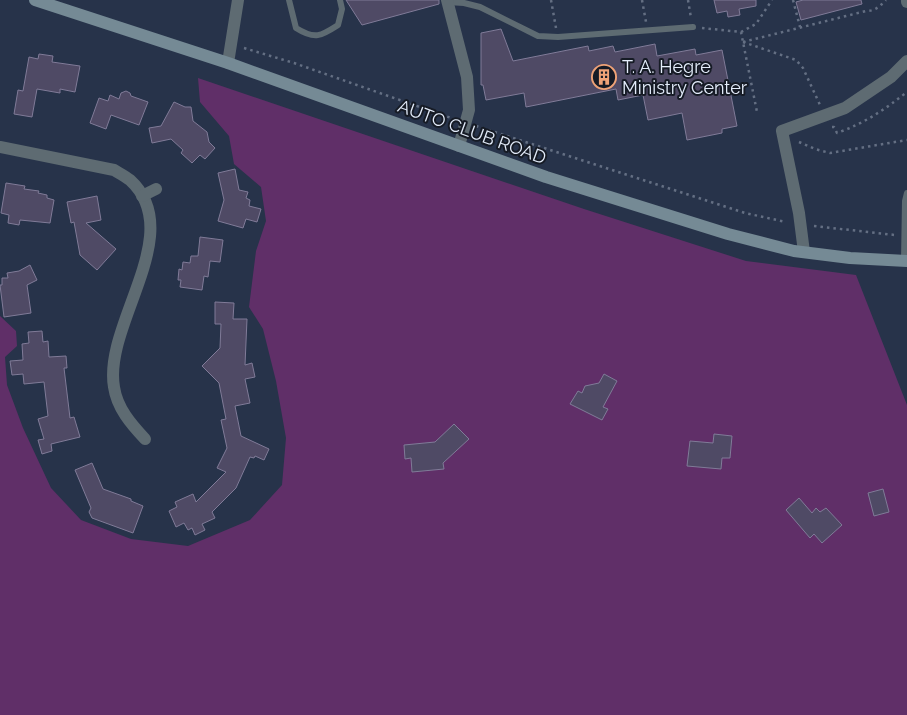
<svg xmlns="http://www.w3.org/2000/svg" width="907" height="715" viewBox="0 0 907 715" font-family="Raleway,sans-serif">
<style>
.green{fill:#602f68}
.building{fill:#4f4a65;stroke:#807b98}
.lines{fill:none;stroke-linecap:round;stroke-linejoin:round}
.path{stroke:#646f83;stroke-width:2.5;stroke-dasharray:2.5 4;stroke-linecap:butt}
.lane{stroke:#5e6b72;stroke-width:6}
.street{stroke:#5e6b72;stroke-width:12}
.secondary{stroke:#758a95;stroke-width:12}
.labels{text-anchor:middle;stroke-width:4;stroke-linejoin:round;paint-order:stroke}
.poi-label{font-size:18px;fill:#e4edfb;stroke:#161b25;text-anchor:start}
.street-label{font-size:18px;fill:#e4edfb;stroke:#161b25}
</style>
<rect width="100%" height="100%" fill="#27334a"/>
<!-- green -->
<polygon class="green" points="198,78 584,209 746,261 856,275 907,405 907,715 0,715 0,316 16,331 17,346 5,357 7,385 23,428 51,488 81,520 131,539 188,546 250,520 282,485 286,438 276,381 263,329 249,307 256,251 266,221 261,187 234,164 229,136 200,102"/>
<!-- building -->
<g class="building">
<polygon points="346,0 439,0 439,4 362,25"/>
<polygon points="714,0 756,0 756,6 739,9 740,15 728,17 727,11 717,13"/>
<polygon points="803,0 861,0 862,4 801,20 796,2"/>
<polygon points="501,29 513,61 588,46 589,51 613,46 615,52 655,44 657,56 695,49 696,55 722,50 737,126 722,129 722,133 687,140 682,113 648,120 643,95 618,100 616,89 526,107 524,93 486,100 483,85 481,85 481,33"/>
<polygon points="39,54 53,56 52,62 80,66 75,92 60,89 60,93 37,89 32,117 14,114 18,90 23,91 29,57 38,59"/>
<polygon points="126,91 130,93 131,96 148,102 139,125 111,115 106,129 90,123 99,98 108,101 110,95 119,99 121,93"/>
<polygon points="174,102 185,107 191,107 193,121 207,132 209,142 215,148 205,159 200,155 192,163 181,153 183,150 171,139 152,143 149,128 161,126"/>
<polygon points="235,169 239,190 248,192 246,198 250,200 249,206 261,209 257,222 246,219 243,228 218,221 224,200 218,173"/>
<polygon points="6,183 25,186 24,189 39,191 38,193 47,195 47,198 54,200 50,223 20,220 19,225 8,223 9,215 1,213"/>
<polygon points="97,196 101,220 86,223 116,249 97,270 80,255 74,222 71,223 67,202"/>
<polygon points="200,237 223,240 220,262 210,261 208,277 204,276 202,290 180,287 181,280 178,280 179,269 182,270 183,262 190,263 191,256 198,256"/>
<polygon points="30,265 37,280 27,285 31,313 4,317 0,285 2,285 2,278 8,278 7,273 19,271"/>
<polygon points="215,302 234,303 233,319 247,319 245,365 252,363 255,377 245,379 250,403 235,406 241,436 269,449 264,460 255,456 254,458 250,457 236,488 212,512 215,518 202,524 205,530 195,535 192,528 188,530 184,523 176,527 169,511 177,507 175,502 193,494 196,502 226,472 217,468 227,448 221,420 226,419 219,383 202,366 220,348 221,324 215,324"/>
<polygon points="42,331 43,342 48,341 49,357 66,356 67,368 64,368 70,418 74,417 80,437 51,444 52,451 42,454 38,440 44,439 38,419 48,416 44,382 24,384 23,374 12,375 10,361 23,360 22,344 29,343 28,332"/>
<polygon points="604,374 617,381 603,407 608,409 602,420 570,404 578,391 582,393 585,386 599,383"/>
<polygon points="454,424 469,439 443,463 444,469 412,472 411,458 405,459 404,445 435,442"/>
<polygon points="714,434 732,436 730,458 722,458 721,469 687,466 690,441 713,443"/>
<polygon points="92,463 103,489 131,499 131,501 143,506 133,533 92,518 89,512 91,508 75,470"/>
<polygon points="883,489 889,512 874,516 868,493"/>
<polygon points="799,498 812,513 816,508 820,512 826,508 842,525 822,543 814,534 810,538 786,510"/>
</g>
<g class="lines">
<!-- path -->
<g class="path">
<polyline points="551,0 556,28"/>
<polyline points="642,0 646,22"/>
<polyline points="688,0 691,18"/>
<polyline points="793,0 800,27"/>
<polyline points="702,28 741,32 757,112"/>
<polyline points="741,32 756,24 772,0"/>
<path d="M743,42L866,11C875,11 879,7 886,0"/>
<polyline points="743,42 796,60 803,68 820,105"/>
<polyline points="244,48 294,63 454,119"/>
<polyline points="476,126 745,213 786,222"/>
<path d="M832,127H834L837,133C865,123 884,110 907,92"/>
<polyline points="799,142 815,149 830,153 907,140"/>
<polyline points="814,226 895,235"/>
</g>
<!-- lane -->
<g class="lane">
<path d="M289,0L296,28C315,40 321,36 338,25L342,9L340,0"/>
<polyline points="447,2 464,3 480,7 538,36 558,37 693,27"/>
<polyline points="904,261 905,201 907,193"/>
</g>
<!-- street -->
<g class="street">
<polyline points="447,0 467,77 469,110 459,146"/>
<polyline points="907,0 907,2"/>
<polyline points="228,63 238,0"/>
<path d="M0,147L114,170C119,173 125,176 130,180C188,233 103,324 114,387C117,408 131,424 145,439"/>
<polyline points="142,196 156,189"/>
<polyline points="804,252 799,213 782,131 845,108 891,77 907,61"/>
</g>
<!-- secondary -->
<polyline class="secondary" points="35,0 228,63 546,177 728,234 794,251 850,258 907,261"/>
</g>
<!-- icons -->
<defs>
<symbol id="building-ring" viewBox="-11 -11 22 22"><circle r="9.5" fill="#161b25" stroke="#efa377" stroke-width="1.5"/><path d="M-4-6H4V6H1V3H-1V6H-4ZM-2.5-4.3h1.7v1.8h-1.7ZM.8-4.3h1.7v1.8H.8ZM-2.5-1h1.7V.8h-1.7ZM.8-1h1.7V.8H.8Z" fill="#efa377"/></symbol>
</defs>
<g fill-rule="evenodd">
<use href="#building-ring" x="590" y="63" width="28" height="28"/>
</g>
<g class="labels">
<!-- poi labels -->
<g class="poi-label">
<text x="622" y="73">T. A. Hegre<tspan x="622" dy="21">Ministry Center</tspan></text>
</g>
<!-- street labels -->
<g class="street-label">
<text transform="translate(472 132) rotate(20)" y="6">AUTO CLUB ROAD</text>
</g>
</g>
</svg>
